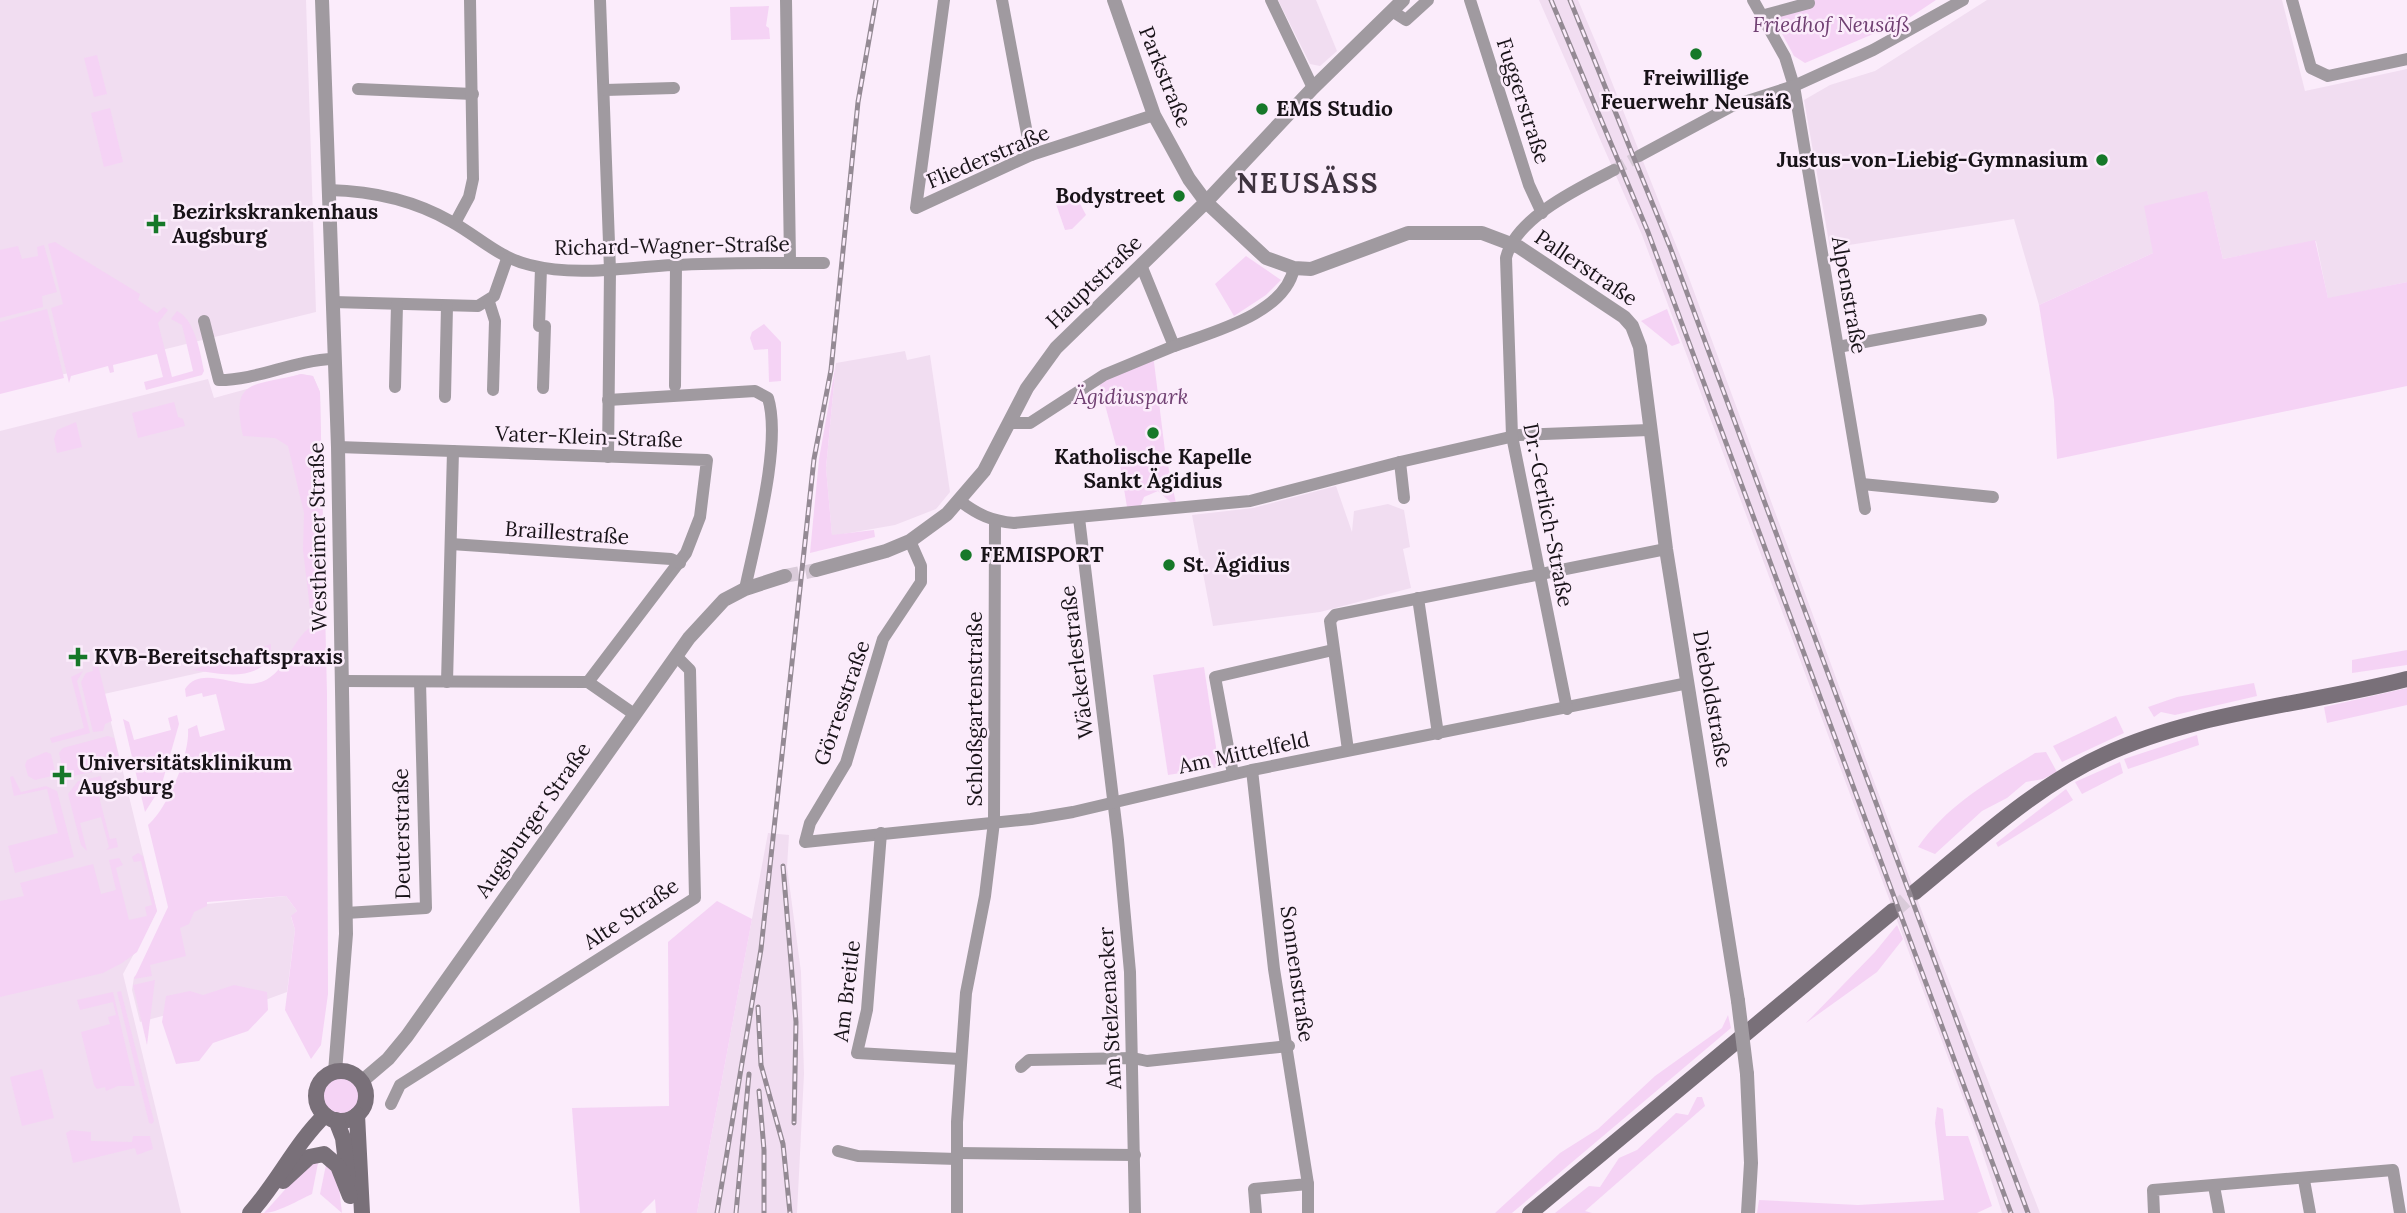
<svg xmlns="http://www.w3.org/2000/svg" width="2407" height="1213" viewBox="0 0 2407 1213" font-family="Lora,serif">
<style>
.built{fill:#f1ddf1}
.green{fill:#f5d3f5}
.lines{fill:none;stroke-linecap:round;stroke-linejoin:round}
.minor-tunnel{stroke:#d9cbd9;stroke-width:12;stroke-dasharray:12 6;stroke-linecap:butt}
.tertiary-tunnel{stroke:#d9cbd9;stroke-width:14;stroke-dasharray:14 7;stroke-linecap:butt}
.secondary-tunnel{stroke:#d9cbd9;stroke-width:16;stroke-dasharray:16 8;stroke-linecap:butt}
.minor{stroke:#a09aa0;stroke-width:12}
.tertiary{stroke:#a09aa0;stroke-width:14}
.secondary{stroke:#797079;stroke-width:16}
.rail-casing{stroke:#948a94;stroke-width:5}
.rail{stroke:#fbecfb;stroke-width:2.5;stroke-dasharray:8;stroke-linecap:butt}
.tertiary-bridge{stroke:#a09aa0;stroke-width:14}
.poi-dot{fill:#167829;stroke:#fbecfb;stroke-width:2.5}
.labels{text-anchor:middle;stroke-width:5;stroke-linejoin:round;paint-order:stroke}
.park-label{font-size:21px;font-style:italic;fill:#704072;stroke:#fbecfb}
.street-label{font-size:21px;fill:#181318;stroke:#fbecfb}
.poi-label{font-size:21px;font-weight:bold;fill:#181318;stroke:#fbecfb;text-anchor:start}
.district-label{font-size:28px;font-weight:bold;letter-spacing:2px;fill:#3f3440;stroke:#fbecfb}
</style>
<rect width="100%" height="100%" fill="#fbecfb"/>
<!-- built -->
<g class="built">
<polygon points="0,0 306,0 316,312 0,390"/>
<polygon points="1278,0 1316,0 1337,51 1320,66 1310,64"/>
<polygon points="1539,0 1578,0 1602,57 1689,278 1925,920 2040,1213 2002,1213 1975,1130 1642,235"/>
<polygon points="1987,0 2282,0 2305,91 2407,69 2407,282 2328,299 2316,241 2223,259 2207,192 2153,253 2039,305 2014,219 1830,248 1804,100 1830,85 1875,71"/>
<polygon points="905,351 907,360 930,355 950,492 936,509 895,525 832,536 826,468 836,363"/>
<polygon points="301,374 313,376 320,392 325,649 271,657 104,694 157,911 123,974 181,1213 0,1213 0,431 208,379 214,398"/>
<polygon points="1336,486 1352,532 1354,511 1388,504 1404,510 1410,547 1403,549 1411,588 1320,612 1213,626 1192,515 1253,508"/>
<polygon points="768,833 789,835 787,867 801,972 804,1074 797,1213 697,1213"/>
<polygon points="286,896 297,911 291,917 295,930 287,992 260,1002 256,991 140,1022 132,990 134,977 148,964 178,907"/>
</g>
<!-- green -->
<g class="green">
<polygon points="1810,0 1936,0 1906,20 1805,63 1794,56 1773,17"/>
<polygon points="769,6 766,26 769,28 770,39 731,40 730,7"/>
<polygon points="97,55 107,94 94,97 84,58"/>
<polygon points="110,108 123,162 104,167 91,113"/>
<polygon points="2207,191 2223,259 2315,240 2328,298 2407,282 2407,386 2057,459 2054,400 2039,305 2153,253 2144,206"/>
<polygon points="1067,197 1069,200 1077,198 1086,215 1072,229 1065,230 1055,201"/>
<path d="M55,242L140,294L138,300L157,313L164,307L168,310L158,323L172,377L193,371L182,325L171,319L177,311C195,320 200,351 204,371L202,375L146,390L144,382L163,377L157,354L113,365L114,372L110,373L108,366L71,376L69,383L51,308L63,304L48,244Z"/>
<polygon points="44,245 57,292 42,296 43,307 0,318 0,250 18,246 22,259 38,256 37,247"/>
<polygon points="1246,256 1281,280 1266,295 1234,316 1215,284"/>
<polygon points="47,309 64,378 0,394 0,322"/>
<polygon points="1667,309 1680,343 1672,346 1641,321"/>
<polygon points="764,324 781,342 781,381 769,382 768,349 754,350 750,338 752,332"/>
<polygon points="1153,354 1165,451 1177,508 1158,491 1144,497 1138,512 1128,513 1118,453 1098,379"/>
<polygon points="836,363 826,468 832,535 874,530 875,537 810,553 819,459"/>
<path d="M301,374L313,376L320,392L327,694L328,994L321,1045L311,1059L285,1010L295,930L291,916L297,911L286,896L207,902V906L194,912L189,924L180,928L186,956L150,965L152,976L134,979L168,907L148,825C167,809 190,755 188,729L197,725L200,737L225,730L216,694L203,697L202,693L186,697L185,689C201,665 235,688 257,683C285,678 290,640 312,626L303,550L304,513L288,446L275,438L243,436C230,377 253,387 301,374Z"/>
<polygon points="174,402 178,417 183,419 185,426 138,438 132,413"/>
<polygon points="76,422 82,447 57,453 54,439 57,430"/>
<path d="M271,644V657C253,683 219,673 192,670Z"/>
<polygon points="2407,650 2407,665 2352,673 2352,660"/>
<polygon points="98,665 112,721 105,724 103,731 93,732 81,682 86,673 93,671 92,667"/>
<polygon points="1204,667 1219,767 1168,775 1153,675"/>
<polygon points="83,671 77,681 90,733 52,743 50,738 84,728 71,677"/>
<polygon points="2254,683 2257,696 2175,715 2161,712 2154,717 2148,707 2177,697"/>
<polygon points="2407,688 2407,705 2327,723 2324,707"/>
<polygon points="177,715 179,724 161,787 145,812 123,719 129,722 134,740 171,730 168,718"/>
<polygon points="2116,716 2124,733 2062,762 2053,746"/>
<polygon points="2197,735 2199,745 2128,769 2124,759"/>
<polygon points="108,736 114,738 120,762 115,766 70,777 64,775 59,753 63,748"/>
<polygon points="46,752 51,754 56,775 35,780 28,776 25,765 27,760"/>
<path d="M2046,752L2057,772L2043,779L2026,782L2007,798L1982,811L1935,854L1918,847C1948,804 1992,780 2035,753Z"/>
<polygon points="2120,762 2123,773 2082,794 2075,782"/>
<polygon points="13,776 21,792 46,786 57,791 74,857 15,873 8,846 58,833 47,789 14,796 10,777"/>
<polygon points="101,776 103,787 97,789 110,839 116,838 118,847 106,850 109,847 101,817 80,823 87,851 81,845 68,794 78,781"/>
<polygon points="2066,789 2073,800 1998,847 1996,843"/>
<polygon points="138,853 143,856 157,911 137,952 122,963 103,973 0,997 0,901 24,896 20,883 93,864 101,894 116,890 109,860 119,858 123,865 116,868 129,920 147,916 145,907 152,905 141,861 134,862 132,857"/>
<polygon points="717,901 752,919 697,1213 656,1213 655,1199 641,1213 580,1213 572,1108 669,1106 668,942"/>
<polygon points="1897,925 1903,939 1877,972 1806,1023 1875,952"/>
<polygon points="155,980 147,1045 133,985"/>
<polygon points="234,985 267,992 268,1010 248,1031 213,1043 199,1061 176,1064 162,1022 166,996 190,991 203,995"/>
<polygon points="121,991 154,1121 152,1124 149,1123 117,992"/>
<polygon points="113,992 135,1086 118,1086 106,1091 105,1087 97,1089 94,1085 81,1032 110,1024 108,1017 116,1015 113,1002 80,1010 77,1000"/>
<polygon points="1728,1015 1731,1028 1512,1213 1495,1213 1560,1153 1598,1129 1655,1076 1722,1028"/>
<polygon points="42,1069 54,1118 22,1126 10,1077"/>
<circle cx="341" cy="1096" r="19"/>
<polygon points="1697,1097 1702,1097 1705,1106 1585,1211 1592,1213 1555,1213 1589,1186 1600,1187 1619,1158 1637,1150 1676,1113 1688,1115"/>
<polygon points="1937,1107 1943,1109 1946,1136 1968,1136 1992,1206 1977,1213 1757,1213 1759,1200 1858,1205 1944,1200 1935,1123"/>
<polygon points="71,1130 91,1132 91,1141 132,1142 133,1136 150,1136 153,1149 137,1155 135,1148 73,1163 66,1133"/>
<path d="M319,1158L312,1194C299,1200 277,1213 264,1213L308,1164Z"/>
<polygon points="327,1160 338,1179 342,1213 320,1194"/>
</g>
<g class="lines">
<!-- minor-tunnel -->
<polyline class="minor-tunnel" points="1614,170 1639,156"/>
<!-- tertiary-tunnel -->
<polyline class="tertiary-tunnel" points="785,576 816,570"/>
<!-- secondary-tunnel -->
<polyline class="secondary-tunnel" points="1893,911 1915,892"/>
<!-- minor -->
<g class="minor">
<polyline points="600,0 610,270 608,457"/>
<polyline points="786,0 790,261"/>
<polyline points="944,0 916,208 1031,155 1154,115"/>
<polyline points="1002,0 1031,155"/>
<polyline points="1271,0 1313,88"/>
<polyline points="1470,0 1529,185 1542,213"/>
<polyline points="1753,0 1785,57 1794,86 1865,509"/>
<polyline points="2292,0 2311,68 2328,76 2407,59"/>
<polyline points="1392,11 1406,20 1428,0"/>
<polyline points="1761,16 1809,3"/>
<polyline points="358,89 473,94"/>
<polyline points="605,90 674,88"/>
<polyline points="1639,156 1732,106 1794,86 1873,50 1963,0"/>
<path d="M329,190C372,191 414,200 452,222C479,237 499,258 530,265C577,277 627,267 674,265C724,262 774,263 824,263"/>
<polyline points="455,223 469,197 473,179 470,0"/>
<path d="M1141,265L1174,346C1212,332 1285,314 1294,268"/>
<polyline points="541,268 539,326 545,326 543,388"/>
<polyline points="333,302 478,306 494,296 507,259"/>
<polyline points="489,302 495,321 493,390"/>
<path d="M204,321L219,380C258,380 294,360 334,359"/>
<polyline points="1838,347 1981,320"/>
<polyline points="675,386 676,264"/>
<polyline points="395,387 397,304"/>
<polyline points="445,397 447,306"/>
<path d="M608,400L755,391L768,398C782,443 755,541 745,589"/>
<polyline points="1009,423 1030,423 1104,375 1174,346"/>
<polyline points="338,447 707,460 700,517 686,553 588,682 342,681"/>
<polyline points="1400,462 1404,498"/>
<polyline points="1862,484 1993,497"/>
<path d="M960,501C978,515 992,521 1014,523L1250,501L1400,462L1519,435L1649,430"/>
<polyline points="1079,518 1118,840 1130,972 1135,1213"/>
<polyline points="910,541 921,566 921,582 883,639 846,763 810,823 805,842 1031,819 1073,812 1252,770 1688,683"/>
<polyline points="451,544 671,559 680,563"/>
<polyline points="1418,598 1438,734"/>
<polyline points="447,682 453,451"/>
<polyline points="588,682 634,714"/>
<path d="M1567,709L1512,436L1506,258C1515,218 1579,188 1614,170"/>
<polyline points="1348,750 1330,621 1335,615 1666,549"/>
<polyline points="1252,770 1274,969 1308,1184 1254,1189 1256,1213"/>
<polyline points="1233,774 1215,677 1333,650"/>
<polyline points="881,833 867,1010 857,1053 960,1059"/>
<polyline points="346,913 426,908 420,682"/>
<polyline points="1021,1067 1029,1060 1133,1058 1147,1061 1289,1046"/>
<polyline points="391,1104 400,1085 695,898 690,670 676,656"/>
<polyline points="838,1151 858,1156 957,1159"/>
<polyline points="957,1153 1135,1155"/>
<polyline points="2304,1180 2310,1213"/>
<polyline points="1308,1184 1308,1213"/>
<polyline points="2214,1186 2219,1213"/>
<polyline points="957,1213 957,1122 966,993 985,896 994,822 995,521"/>
<polyline points="2154,1213 2153,1190 2393,1170 2400,1213"/>
</g>
<!-- tertiary -->
<g class="tertiary">
<polyline points="322,0 338,447 346,934 335,1072"/>
<polyline points="1114,0 1154,115 1189,179 1206,202 1266,258 1294,268 1311,269 1408,233 1482,233 1519,247 1624,317 1632,326 1640,347 1666,549 1738,1001"/>
<polyline points="816,570 886,551 910,541 947,514 984,471 1027,388 1056,348 1206,202 1313,88 1403,0"/>
<polyline points="1747,1074 1751,1163 1748,1213"/>
<polyline points="361,1082 388,1059 407,1036 689,638 724,600 745,589 785,576"/>
</g>
<!-- secondary -->
<g class="secondary">
<path d="M1915,892C1974,844 2034,787 2104,755C2199,711 2307,705 2407,679"/>
<circle cx="341" cy="1096" r="25"/>
<polyline points="357,1115 362,1213"/>
<polyline points="336,1120 343,1138 348,1179"/>
<polyline points="283,1181 309,1157 324,1154 338,1166 350,1196"/>
<path d="M250,1213C278,1182 295,1144 325,1115"/>
<polyline points="1530,1213 1893,911"/>
</g>
<defs>
<g id="rail">
<polyline points="1551,0 1648,232 2011,1213"/>
<polyline points="1570,0 1670,247 2028,1213"/>
<polyline points="783,866 796,1022 794,1123"/>
<polyline points="758,1007 761,1065 783,1144 790,1213"/>
<polyline points="759,1091 764,1150 764,1213"/>
<polyline points="717,1213 761,949 814,459 831,370 858,102 876,0"/>
<polyline points="736,1213 749,1074"/>
</g>
</defs>
<!-- rail casing -->
<use href="#rail" class="rail-casing"/>
<!-- rail -->
<use href="#rail" class="rail"/>
<!-- tertiary-bridge -->
<polyline class="tertiary-bridge" points="1738,1001 1747,1074"/>
</g>
<!-- markers -->
<g class="poi-dot">
<circle cx="1696" cy="54" r="7"/>
<circle cx="1262" cy="109" r="7"/>
<circle cx="2102" cy="160" r="7"/>
<circle cx="1179" cy="196" r="7"/>
<path d="M152.5 213.5h7v7h7v7h-7v7h-7v-7h-7v-7h7z"/>
<circle cx="1153" cy="433" r="7"/>
<circle cx="966" cy="555" r="7"/>
<circle cx="1169" cy="565" r="7"/>
<path d="M74.5 646.5h7v7h7v7h-7v7h-7v-7h-7v-7h7z"/>
<path d="M58.5 764.5h7v7h7v7h-7v7h-7v-7h-7v-7h7z"/>
</g>
<g class="labels">
<!-- park labels -->
<g class="park-label">
<text x="1831" y="32">Friedhof Neusäß</text>
<text x="1131" y="404">Ägidiuspark</text>
</g>
<!-- street labels -->
<g class="street-label">
<text transform="translate(1165 77) rotate(68)" y="7">Parkstraße</text>
<text transform="translate(1523 101) rotate(72)" y="7">Fuggerstraße</text>
<text transform="translate(988 157) rotate(-23)" y="7">Fliederstraße</text>
<text transform="translate(672 246) rotate(-1)" y="7">Richard-Wagner-Straße</text>
<text transform="translate(1586 268) rotate(34)" y="7">Pallerstraße</text>
<text transform="translate(1094 282) rotate(-44)" y="7">Hauptstraße</text>
<text transform="translate(1849 295) rotate(80)" y="7">Alpenstraße</text>
<text transform="translate(589 437) rotate(2)" y="7">Vater-Klein-Straße</text>
<text transform="translate(1548 515) rotate(79)" y="7">Dr.-Gerlich-Straße</text>
<text transform="translate(567 533) rotate(4)" y="7">Braillestraße</text>
<text transform="translate(318 537) rotate(-91)" y="7">Westheimer Straße</text>
<text transform="translate(1077 662) rotate(-97)" y="7">Wäckerlestraße</text>
<text transform="translate(1712 699) rotate(80)" y="7">Dieboldstraße</text>
<text transform="translate(842 703) rotate(-71)" y="7">Görresstraße</text>
<text transform="translate(975 709) rotate(-90)" y="7">Schloßgartenstraße</text>
<text transform="translate(1244 753) rotate(-12)" y="7">Am Mittelfeld</text>
<text transform="translate(533 820) rotate(-55)" y="7">Augsburger Straße</text>
<text transform="translate(402 834) rotate(-91)" y="7">Deuterstraße</text>
<text transform="translate(631 914) rotate(-34)" y="7">Alte Straße</text>
<text transform="translate(1297 974) rotate(82)" y="7">Sonnenstraße</text>
<text transform="translate(847 991) rotate(-83)" y="7">Am Breitle</text>
<text transform="translate(1110 1008) rotate(-93)" y="7">Am Stelzenacker</text>
</g>
<!-- poi labels -->
<g class="poi-label">
<text x="1696" y="85" text-anchor="middle">Freiwillige<tspan x="1696" dy="24">Feuerwehr Neusäß</tspan></text>
<text x="1276" y="116">EMS Studio</text>
<text x="2088" y="167" text-anchor="end">Justus-von-Liebig-Gymnasium</text>
<text x="1165" y="203" text-anchor="end">Bodystreet</text>
<text x="172" y="219">Bezirkskrankenhaus<tspan x="172" dy="24">Augsburg</tspan></text>
<text x="1153" y="464" text-anchor="middle">Katholische Kapelle<tspan x="1153" dy="24">Sankt Ägidius</tspan></text>
<text x="980" y="562">FEMISPORT</text>
<text x="1183" y="572">St. Ägidius</text>
<text x="94" y="664">KVB-Bereitschaftspraxis</text>
<text x="78" y="770">Universitätsklinikum<tspan x="78" dy="24">Augsburg</tspan></text>
</g>
<!-- district labels -->
<g class="district-label">
<text x="1308" y="193">NEUSÄSS</text>
</g>
</g>
</svg>
